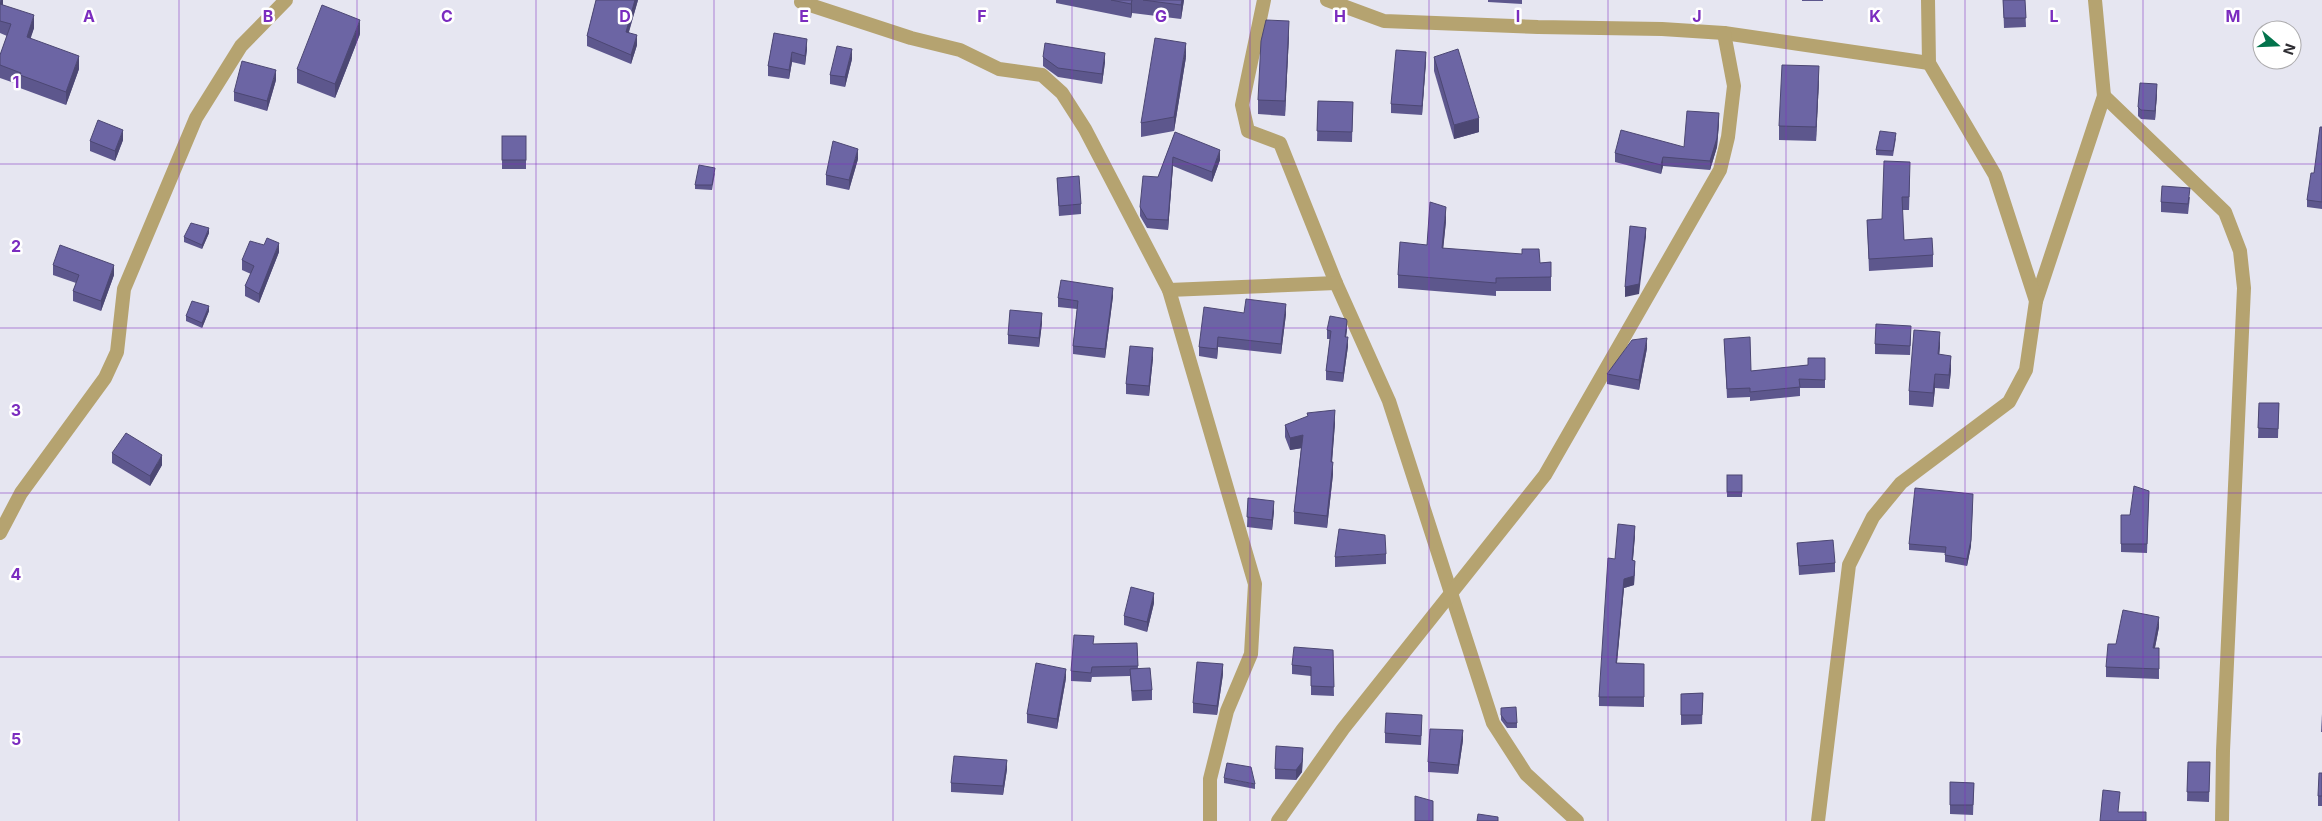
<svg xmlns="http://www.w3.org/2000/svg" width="2322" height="821" viewBox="0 0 2322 821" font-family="Inter,sans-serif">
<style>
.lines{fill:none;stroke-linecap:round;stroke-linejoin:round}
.minor{stroke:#b5a370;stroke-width:14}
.wall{fill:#5d578d}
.shaded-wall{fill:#4c4773}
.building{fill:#6c65a4;stroke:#4c4773}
.grid{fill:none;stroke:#7b2cbf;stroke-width:1;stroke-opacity:0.55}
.grid-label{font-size:16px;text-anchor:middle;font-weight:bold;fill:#7b2cbf;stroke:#fff;stroke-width:5;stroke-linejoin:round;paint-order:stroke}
</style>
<rect width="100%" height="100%" fill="#e6e6f1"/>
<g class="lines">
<!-- minor -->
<g class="minor">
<polyline points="1264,0 1242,105 1248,131 1280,143 1336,283 1389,401 1493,723 1526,774 1577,821"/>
<polyline points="1327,0 1384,21 1538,27 1662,29 1724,33 1929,63"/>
<polyline points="801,2 911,38 960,50 999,69 1042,75 1062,93 1085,129 1169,290 1255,584 1251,654 1227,711 1210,779 1210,821"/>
<polyline points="2104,96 2225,212 2240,251 2244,288 2223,751 2222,821"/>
<polyline points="1169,290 1336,283"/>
<polyline points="2036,301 2104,96 2095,0"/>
<polyline points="0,533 21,493 105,378 117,352 124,289 196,118 241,46 286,0"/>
<polyline points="1278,821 1343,729 1545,475 1720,170 1728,137 1734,86 1724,33"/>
<polyline points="1818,821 1849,565 1873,517 1901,483 2009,402 2026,370 2036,301 1995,175 1929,63 1928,0"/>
</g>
</g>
<!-- wall -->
<g class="wall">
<polygon points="0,0 3,0 3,5 34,28 30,38 79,69 66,105 20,88 20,85 0,78 0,55 7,36 0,33"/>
<polygon points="596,0 638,0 629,32 637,45 631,64 587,46 587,36"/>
<polygon points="1056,0 1184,0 1181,19 1132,13 1131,18 1056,3"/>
<polygon points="1488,0 1522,0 1522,4 1488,2"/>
<rect x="1802" y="0" width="21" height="1"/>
<polygon points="2003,0 2025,0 2026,27 2004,28"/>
<polygon points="774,33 807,49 805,65 792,62 789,79 768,76 768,66"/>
<polygon points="360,34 335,98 297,83 297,69"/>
<polygon points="1289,35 1285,116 1258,114 1258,100"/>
<polygon points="1043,57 1105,62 1102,84 1058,77 1043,66"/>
<polygon points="1186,57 1174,131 1141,137 1141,123"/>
<polygon points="1434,57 1479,132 1454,139 1434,71"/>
<polygon points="852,59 845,87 830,84 830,75"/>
<polygon points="1426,61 1422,115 1391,113 1391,104"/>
<polygon points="276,80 267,111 234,101 234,92"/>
<polygon points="1819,80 1816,141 1779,140 1779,126"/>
<polygon points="2157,94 2155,120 2141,119 2138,116 2138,107"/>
<polygon points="1318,101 1353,102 1352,142 1317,141"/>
<polygon points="1719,123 1717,147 1710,170 1663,166 1661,174 1615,162 1615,153 1684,147"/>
<polygon points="2322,127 2322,209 2307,207 2307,200 2314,173"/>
<polygon points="1175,132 1220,160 1212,182 1173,166 1168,230 1147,228 1140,216 1140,207 1158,177"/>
<rect x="502" y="136" width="24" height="33"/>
<polygon points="1896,138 1893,156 1876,155 1876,150"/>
<polygon points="123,140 115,161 90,151 90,141"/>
<polygon points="858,159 849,190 826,185 826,175"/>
<polygon points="715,173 712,190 695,189 695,185"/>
<polygon points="1910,175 1909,210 1902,210 1904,240 1933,255 1933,267 1869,271 1867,220 1882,219"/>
<polygon points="1057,178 1081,204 1081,214 1059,216"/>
<polygon points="2190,197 2188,214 2161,212 2161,202"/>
<polygon points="1446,221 1443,248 1540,263 1551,262 1551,291 1496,291 1496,296 1398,288 1398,275 1427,245"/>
<polygon points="209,233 202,249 184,242 184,237"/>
<polygon points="279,252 259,303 245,296 245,286 251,274 242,270 242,260"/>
<polygon points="53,265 114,275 101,311 73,301 73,291 76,283 53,275"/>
<polygon points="1113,296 1105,358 1073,354 1073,346 1077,309 1058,307 1058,298"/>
<polygon points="209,311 202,328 186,321 186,316"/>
<polygon points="1244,313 1286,314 1281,354 1218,347 1217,359 1199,356 1199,347"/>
<polygon points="1042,323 1039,347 1008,344 1008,335"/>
<polygon points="1347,329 1346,337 1348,346 1343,382 1326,380 1326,371 1330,339 1327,339 1327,330"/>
<polygon points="1911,335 1910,355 1875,354 1875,344"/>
<polygon points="1724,339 1751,371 1808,365 1825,358 1825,388 1800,388 1800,396 1750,401 1750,397 1727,398"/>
<polygon points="1940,346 1939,355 1951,370 1949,389 1935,388 1933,407 1909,405 1909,391"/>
<polygon points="1647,348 1639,390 1607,384 1607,374"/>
<polygon points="1153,358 1149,396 1126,394 1126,384"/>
<polygon points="2259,403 2279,403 2278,438 2258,438"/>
<polygon points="1335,423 1332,462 1333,474 1327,528 1294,524 1294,512 1301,448 1290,450 1285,437 1285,425"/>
<polygon points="112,453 162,465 150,486 112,463"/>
<rect x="1727" y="475" width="15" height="22"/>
<polygon points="2149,491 2147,553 2121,552 2121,515 2130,515"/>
<polygon points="1248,498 1274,511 1272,530 1247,527"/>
<polygon points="1635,535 1633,560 1635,570 1634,585 1624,588 1617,663 1644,664 1644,707 1599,706 1599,697 1615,559"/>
<polygon points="1797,543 1835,563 1835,572 1799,575"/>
<polygon points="1909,544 1971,546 1967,566 1945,562 1945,553 1909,550"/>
<polygon points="1386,554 1386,564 1335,567 1335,557"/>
<polygon points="1154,603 1147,632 1124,625 1124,616"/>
<polygon points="2159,627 2155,648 2159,648 2159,679 2106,677 2106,667 2116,644"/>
<polygon points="1137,643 1138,669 1152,690 1152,700 1132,701 1130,676 1092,677 1091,682 1071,681 1071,671 1094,644"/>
<polygon points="1333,650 1334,696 1311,695 1311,676 1292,674 1292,665"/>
<polygon points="1223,674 1217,715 1193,713 1193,703"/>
<polygon points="1066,678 1057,729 1027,723 1027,714"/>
<polygon points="1703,693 1702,724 1681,725 1681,694"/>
<polygon points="1501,708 1517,723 1517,728 1507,728 1501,720"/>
<polygon points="2322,714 2322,732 2321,732"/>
<polygon points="1422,725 1421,745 1385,743 1385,733"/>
<polygon points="1463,740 1458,774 1428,772 1428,762"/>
<polygon points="1303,758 1302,772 1296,780 1275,779 1275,769"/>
<polygon points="2188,762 2210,762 2209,802 2187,801"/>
<polygon points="1007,769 1003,795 951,792 951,783"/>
<polygon points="2322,773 2322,806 2318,806 2318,796"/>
<polygon points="1224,778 1255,784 1255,789 1224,783"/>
<polygon points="1950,782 1974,783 1973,815 1950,814"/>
</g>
<!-- shaded-wall -->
<g class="shaded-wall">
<polygon points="1,0 3,0 3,7 0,15 0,3"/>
<polygon points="635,0 638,0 626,41 626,32"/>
<polygon points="1132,0 1132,13 1131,18 1131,4"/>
<polygon points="1182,0 1184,0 1181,19 1181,5"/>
<polygon points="34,15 34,28 27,50 27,37"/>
<polygon points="360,20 360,34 335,98 335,84"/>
<polygon points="1289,21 1289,35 1285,116 1285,101"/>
<polygon points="637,35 637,45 631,64 631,55"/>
<polygon points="807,39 807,49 805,65 805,56"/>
<polygon points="1186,43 1186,57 1174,131 1174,117"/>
<polygon points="852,49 852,59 845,87 845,77"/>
<polygon points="792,52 792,62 789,79 789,70"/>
<polygon points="1426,52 1426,61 1422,115 1422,106"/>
<polygon points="1105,53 1105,62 1102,84 1102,74"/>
<polygon points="79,56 79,69 66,105 66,92"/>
<polygon points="1819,66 1819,80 1816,141 1816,127"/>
<polygon points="276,70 276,80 267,111 267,101"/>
<polygon points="2157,84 2157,94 2155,120 2155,111"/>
<polygon points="1719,113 1719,123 1717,147 1710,170 1710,161"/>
<polygon points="1479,118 1479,132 1454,139 1454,125"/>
<polygon points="123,130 123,140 115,161 115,151"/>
<polygon points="858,149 858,159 849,190 849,180"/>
<polygon points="1220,150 1220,160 1212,182 1212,172"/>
<polygon points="1173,157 1173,166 1168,230 1168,220"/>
<polygon points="1663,157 1663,166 1661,174 1661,165"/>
<polygon points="1446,207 1446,221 1442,261 1442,248"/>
<polygon points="209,228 209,233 202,249 202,245"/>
<polygon points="1646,228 1646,237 1639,294 1625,297 1625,287"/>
<polygon points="279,243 279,252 259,303 259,294"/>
<polygon points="114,265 114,275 101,311 101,301"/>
<polygon points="1113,288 1113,296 1105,358 1105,349"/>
<polygon points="1286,304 1286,314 1281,354 1281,344"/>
<polygon points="209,306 209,311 202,328 202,323"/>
<polygon points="1042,313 1042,323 1039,347 1039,338"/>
<polygon points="1347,321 1347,329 1345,345 1345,337"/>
<polygon points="1940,332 1940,346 1938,369 1938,354"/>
<polygon points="1218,337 1218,347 1217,359 1217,349"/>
<polygon points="1348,337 1348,346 1343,382 1343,373"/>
<polygon points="1647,338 1647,348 1639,390 1639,380"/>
<polygon points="1153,348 1153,358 1149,396 1149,386"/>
<polygon points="1951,356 1951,370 1949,389 1949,375"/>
<polygon points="1935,374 1935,388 1933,407 1933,393"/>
<polygon points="1335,410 1335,423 1331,474 1331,462"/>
<polygon points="1303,435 1303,448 1290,450 1290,438"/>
<polygon points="162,455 162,465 150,486 150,476"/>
<polygon points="1333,462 1333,474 1327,528 1327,516"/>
<polygon points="1973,500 1971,546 1967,566 1967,559"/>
<polygon points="1274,501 1274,511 1272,530 1272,520"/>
<polygon points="1635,526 1635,535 1632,570 1632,560"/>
<polygon points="1635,561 1634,585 1624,588 1616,672 1616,663 1624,579"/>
<polygon points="1154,593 1154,603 1147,632 1147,622"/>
<polygon points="2159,617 2159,627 2153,657 2153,648"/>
<polygon points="1223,664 1223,674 1217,715 1217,706"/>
<polygon points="1066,669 1066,678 1057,729 1057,719"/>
<polygon points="1463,730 1463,740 1458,774 1458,765"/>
<polygon points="1303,748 1302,772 1296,780 1296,770"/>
<polygon points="1007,760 1007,769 1003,795 1003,786"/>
</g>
<!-- building -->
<g class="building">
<polygon points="596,0 635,0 626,32 637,35 631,55 587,36"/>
<polygon points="1111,0 1132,0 1131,4"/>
<polygon points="1143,0 1182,0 1181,5"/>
<polygon points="2003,0 2025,0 2026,18 2004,18"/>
<polygon points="0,4 34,15 27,37 79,56 66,92 20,75 21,73 0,65 0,55 11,24 0,21"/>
<polygon points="322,5 360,20 335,84 297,69"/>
<polygon points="1266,20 1289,21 1285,101 1258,100 1261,41"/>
<polygon points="774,33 807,39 805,56 792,52 789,70 768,66"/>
<polygon points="1155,38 1186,43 1174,117 1141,123"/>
<polygon points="1045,43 1105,53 1102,74 1058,68 1043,57"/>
<polygon points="837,46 852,49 845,77 830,75"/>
<polygon points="1458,49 1479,118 1454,125 1434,57"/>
<polygon points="1396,50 1426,52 1422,106 1391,104"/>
<polygon points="242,61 276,70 267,101 234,92"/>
<polygon points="1782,65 1819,66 1816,127 1779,126"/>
<polygon points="2140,83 2157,84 2155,111 2141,110 2138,107"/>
<polygon points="1318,101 1353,102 1352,132 1317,131"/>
<polygon points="1687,111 1719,113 1717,138 1710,161 1663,157 1661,165 1615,153 1621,130 1684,147"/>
<polygon points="98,120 123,130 115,151 90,141"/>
<polygon points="2320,127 2322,127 2322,202 2307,200 2311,173 2314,173"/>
<polygon points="1880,131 1896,133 1893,151 1876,150"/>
<polygon points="1175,132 1220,150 1212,172 1173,157 1168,220 1147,219 1140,207 1143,176 1158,177"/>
<rect x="502" y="136" width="24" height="24"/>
<polygon points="833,141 858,149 849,180 826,175"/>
<polygon points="1884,161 1910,162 1909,197 1902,197 1904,240 1932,238 1933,255 1869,259 1867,220 1882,219"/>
<polygon points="699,165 715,168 712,185 695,185"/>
<polygon points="1079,176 1081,204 1059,206 1057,178"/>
<polygon points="2162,186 2190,188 2188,204 2161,202"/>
<polygon points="1430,202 1446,207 1442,248 1522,254 1522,249 1539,249 1540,263 1551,262 1551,277 1496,278 1496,283 1398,275 1400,242 1427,245"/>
<polygon points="191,223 209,228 202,245 184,237"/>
<polygon points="1630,226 1646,228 1639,284 1625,287"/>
<polygon points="267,238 279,243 259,294 245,286 254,266 242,260 250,241 264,245"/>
<polygon points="60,245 114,265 101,301 73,291 79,275 53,265"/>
<polygon points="1061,280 1113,288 1105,349 1073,346 1078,301 1058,298"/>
<polygon points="1246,299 1286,304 1281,344 1218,337 1217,349 1199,347 1204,307 1244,313"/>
<polygon points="192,301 209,306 202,323 186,316"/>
<polygon points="1010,310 1042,313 1039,338 1008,335"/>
<polygon points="1330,316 1346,319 1347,321 1345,337 1348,337 1343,373 1326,371 1331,331 1327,330"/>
<polygon points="1876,324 1911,326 1910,346 1875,344"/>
<polygon points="1914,330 1940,332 1938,354 1951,356 1949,375 1935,374 1933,393 1909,391"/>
<polygon points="1750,337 1751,371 1808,365 1808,358 1825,358 1825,380 1799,379 1800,387 1750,392 1750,388 1727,389 1724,339"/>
<polygon points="1647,338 1639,380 1607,374 1632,340"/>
<polygon points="1130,346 1153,348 1149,386 1126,384"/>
<polygon points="2259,403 2279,403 2278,429 2258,428"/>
<polygon points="1335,410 1331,462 1333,462 1327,516 1294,512 1303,435 1290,438 1285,425 1308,416 1307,413"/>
<polygon points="126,433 162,455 150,476 112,453"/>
<rect x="1727" y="475" width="15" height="17"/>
<polygon points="2134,486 2149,491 2147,544 2121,544 2121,515 2130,515"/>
<polygon points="1915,488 1973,494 1971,540 1967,559 1945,555 1946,547 1909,544"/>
<polygon points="1248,498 1274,501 1272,520 1247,517"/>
<polygon points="1618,524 1635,526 1632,560 1635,561 1634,576 1624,579 1616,663 1644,664 1644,697 1599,697 1608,558 1615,559"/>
<polygon points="1339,529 1385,535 1386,554 1335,557"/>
<polygon points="1833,540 1835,563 1799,566 1797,543"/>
<polygon points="1131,587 1154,593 1147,622 1124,616"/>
<polygon points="2123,610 2159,617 2153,648 2159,648 2159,669 2106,667 2108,644 2116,644"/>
<polygon points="1074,635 1094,636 1093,644 1137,643 1138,666 1092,667 1091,673 1071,671"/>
<polygon points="1294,647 1333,650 1334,687 1311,686 1311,667 1292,665"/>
<polygon points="1197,662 1223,664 1217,706 1193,703"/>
<polygon points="1036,663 1066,669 1057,719 1027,714"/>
<polygon points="1150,668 1152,690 1132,691 1130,669"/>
<polygon points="1703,693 1702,715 1681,715 1681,694"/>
<polygon points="1516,707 1517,723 1507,723 1501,715 1501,708"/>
<polygon points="1386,713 1422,715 1421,736 1385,733"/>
<polygon points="1430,729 1463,730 1458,765 1428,762"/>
<polygon points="1276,746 1303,748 1302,762 1296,770 1275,769"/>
<polygon points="954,756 1007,760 1003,786 951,783"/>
<polygon points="2188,762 2210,762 2209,792 2187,792"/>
<polygon points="1227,763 1251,767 1255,784 1224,778"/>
<polygon points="2319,773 2322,773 2322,796 2318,796"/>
<polygon points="1950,782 1974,783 1973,805 1950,805"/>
<polygon points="2103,790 2120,792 2118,812 2146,812 2146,821 2100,821"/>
<polygon points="1415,796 1433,801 1433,821 1415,821"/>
<polygon points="1478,814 1498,817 1498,821 1477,821"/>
</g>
<!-- grid -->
<path class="grid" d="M179,0V821M357,0V821M536,0V821M714,0V821M893,0V821M1072,0V821M1250,0V821M1429,0V821M1608,0V821M1786,0V821M1965,0V821M2143,0V821M0,164H2322M0,328H2322M0,493H2322M0,657H2322"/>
<g class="grid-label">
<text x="89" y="22">A</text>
<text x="268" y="22">B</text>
<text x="447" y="22">C</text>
<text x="625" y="22">D</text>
<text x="804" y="22">E</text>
<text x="982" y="22">F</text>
<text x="1161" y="22">G</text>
<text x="1340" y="22">H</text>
<text x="1518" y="22">I</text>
<text x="1697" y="22">J</text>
<text x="1875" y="22">K</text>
<text x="2054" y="22">L</text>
<text x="2233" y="22">M</text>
<text x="16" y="88">1</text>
<text x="16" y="252">2</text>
<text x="16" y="416">3</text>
<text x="16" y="580">4</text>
<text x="16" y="745">5</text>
</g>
<!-- north arrow -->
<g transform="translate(2277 45) rotate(109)"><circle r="24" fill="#ffffff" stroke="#acabad"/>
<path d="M0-4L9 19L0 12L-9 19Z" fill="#03734c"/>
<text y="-8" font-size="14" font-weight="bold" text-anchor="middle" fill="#2f2e33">N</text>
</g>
</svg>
